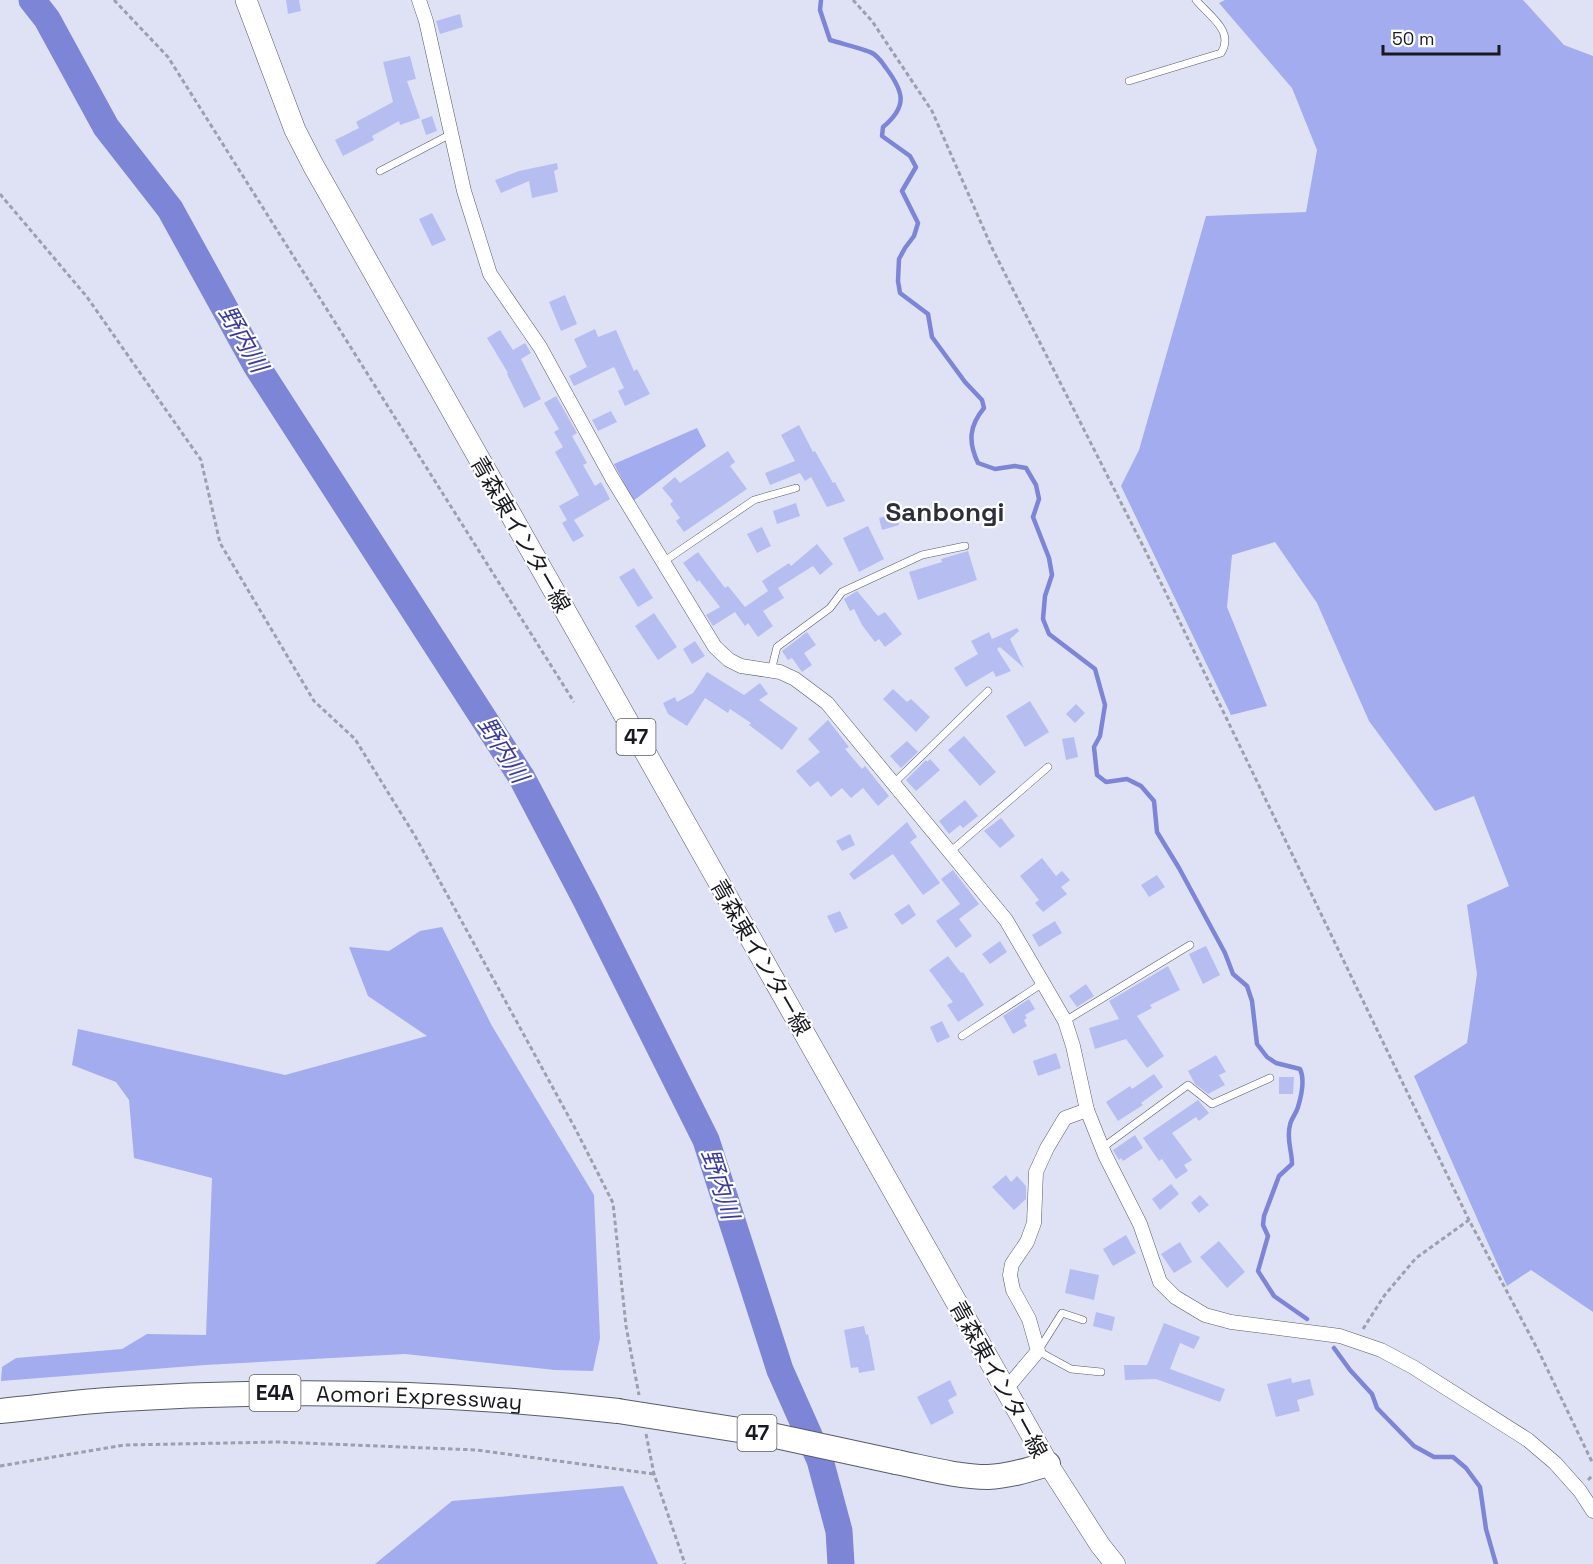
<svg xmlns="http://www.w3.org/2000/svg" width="1593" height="1564" viewBox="0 0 1593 1564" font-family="'Space Grotesk','Noto Sans JP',sans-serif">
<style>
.green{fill:#a3acee}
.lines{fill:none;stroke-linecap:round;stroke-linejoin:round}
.stream{stroke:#7c85d6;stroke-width:4.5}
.river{stroke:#7c85d6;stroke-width:27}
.building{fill:#b6bef1}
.lane-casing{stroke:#585b6b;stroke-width:8}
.street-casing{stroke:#585b6b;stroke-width:15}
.secondary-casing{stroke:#585b6b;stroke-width:21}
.primary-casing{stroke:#585b6b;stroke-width:22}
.highway-casing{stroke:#585b6b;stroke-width:26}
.path{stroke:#9d9fad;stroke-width:3;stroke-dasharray:4.5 3;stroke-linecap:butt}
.lane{stroke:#fff;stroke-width:7}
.street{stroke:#fff;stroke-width:14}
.secondary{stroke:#fff;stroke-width:20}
.primary{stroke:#fff;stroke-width:21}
.highway{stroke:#fff;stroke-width:24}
.highway-bridge-casing{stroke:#585b6b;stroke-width:26;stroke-linecap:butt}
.highway-bridge{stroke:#fff;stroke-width:24}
.labels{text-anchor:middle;stroke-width:4.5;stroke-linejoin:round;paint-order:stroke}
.shield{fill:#fff;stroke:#5e5f63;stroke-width:1.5}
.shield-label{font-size:21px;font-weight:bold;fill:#191a20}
.street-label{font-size:22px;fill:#191a20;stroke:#fff}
.water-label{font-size:24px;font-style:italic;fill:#3c3b9b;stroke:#fff}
.quarter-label{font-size:26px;font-weight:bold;fill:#2d2f3d;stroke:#fff}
</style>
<rect width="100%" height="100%" fill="#dfe2f4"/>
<!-- green -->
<g class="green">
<polygon points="1225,0 1523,0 1564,45 1593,56 1593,1312 1531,1270 1507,1286 1414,1076 1467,1043 1477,974 1467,905 1509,886 1474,796 1435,811 1369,721 1317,603 1275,542 1232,555 1227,607 1267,706 1231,715 1121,486 1139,450 1206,216 1306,212 1317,150 1292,88 1219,3"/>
<polygon points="697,428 706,446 633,501 614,464"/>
<polygon points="442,927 492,1026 594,1195 600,1338 593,1371 555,1370 405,1354 205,1365 1,1381 2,1367 16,1358 122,1349 147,1334 206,1335 212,1178 134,1158 129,1100 116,1082 72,1065 78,1029 285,1075 427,1036 368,996 349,947 389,951 420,931"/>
<polygon points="623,1486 658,1564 375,1564 452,1501"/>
</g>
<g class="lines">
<!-- stream -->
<g class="stream">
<path d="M821,0L820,10L830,40C843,44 857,47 870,52C876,54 882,62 886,68C904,92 908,106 883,127L882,136L910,156L916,167L902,191L918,223L914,236L905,248L899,259L898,281L900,293L928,314L932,337L965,382L982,400L984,408C969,426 968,442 978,463L995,469L1015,466L1026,468L1036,485L1039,499L1033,517L1049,558L1052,575L1045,596L1043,619L1049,634L1095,669L1105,705L1100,736L1094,747L1097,775L1106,782L1127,779L1141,786L1154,801L1157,832L1179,868L1225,953L1233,974L1247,986L1252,1001L1257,1044L1267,1057L1276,1063L1300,1069C1305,1079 1301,1097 1298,1107C1296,1114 1291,1119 1290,1125C1286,1139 1292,1150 1292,1164L1279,1176L1264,1216L1263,1225L1268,1236L1258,1271L1274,1296L1307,1319"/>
<polyline points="1334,1348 1350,1370 1372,1394 1377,1408 1414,1446 1434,1457 1453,1457 1466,1468 1480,1487 1486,1529 1496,1564"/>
</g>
<!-- river -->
<polyline class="river" points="32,0 47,19 106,127 170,209 256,365 522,778 586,900 706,1140 780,1370 820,1460 839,1531 841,1564"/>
</g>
<!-- building -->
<g class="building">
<polygon points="286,0 299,0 301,11 288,14"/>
<polygon points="460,14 463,27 440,34 436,21"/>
<polygon points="410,56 416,79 407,81 420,118 400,125 399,121 372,136 374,140 343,156 335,140 359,128 356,122 393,102 383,62"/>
<polygon points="432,116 437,131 426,135 421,120"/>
<polygon points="557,163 558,169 554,171 558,192 532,198 529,181 501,193 495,180 519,171"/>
<polygon points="432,213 446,240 432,246 419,219"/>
<polygon points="565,295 577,324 561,331 549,302"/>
<polygon points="595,329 598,337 616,330 634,371 637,369 650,394 625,406 618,391 624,388 614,367 574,386 569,376 587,367 574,339"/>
<polygon points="500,330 513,350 525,343 531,353 521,359 541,399 524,408 507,374 508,373 487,338"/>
<polygon points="556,396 577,433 572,436 587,463 583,465 595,486 601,482 610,499 574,520 584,536 573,542 562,523 567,520 559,506 579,495 555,452 563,447 554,432 559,429 544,403"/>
<polygon points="611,411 617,422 598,431 592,420"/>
<polygon points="799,425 813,452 815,451 833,483 835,482 845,501 827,507 811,477 805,481 800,473 770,485 765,473 795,461 781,435"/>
<polygon points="728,451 735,462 730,466 747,489 684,532 676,521 680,518 670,504 673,501 662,488 675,477 680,483"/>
<polygon points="796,503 800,516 777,524 773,511"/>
<polygon points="896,513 899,525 882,530 879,518"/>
<polygon points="868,526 884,559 859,572 843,538"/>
<polygon points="762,527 771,546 757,553 747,534"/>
<polygon points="817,544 833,564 820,575 813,566 778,588 784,598 763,611 773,626 758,637 748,623 745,626 735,612 713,626 706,615 720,607 699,580 697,582 683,563 698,552 725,588 728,586 745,607 768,591 762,581 789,563 791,566"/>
<polygon points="968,551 977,580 918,600 909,572 942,562 941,559"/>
<polygon points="634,568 653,598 638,607 619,577"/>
<polygon points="857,591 878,616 885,612 902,634 885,647 879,639 875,642 862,625 854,609 850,611 844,599"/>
<polygon points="654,613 677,647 658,660 635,626"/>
<polygon points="1017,628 1019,631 1010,639 1024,668 1000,647 997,649 1011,671 996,677 993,671 966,687 954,668 978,654 971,641 989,632 992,639"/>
<polygon points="807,632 816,645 804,653 812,665 802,672 792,658 788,660 782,651"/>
<polygon points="695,641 705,656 692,664 683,649"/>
<polygon points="707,672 744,695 760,683 768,694 759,700 798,728 782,750 749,725 751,723 730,709 728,713 705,698 687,726 668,714 663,703 675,697 677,702 693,693"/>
<polygon points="893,689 907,702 911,699 930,717 916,732 883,699"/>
<polygon points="1030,701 1049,732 1025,747 1006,716"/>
<polygon points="1076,704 1085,713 1075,723 1066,714"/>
<polygon points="828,720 849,747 845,749 862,769 865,766 889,796 878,806 863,788 851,798 842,788 831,797 818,781 810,787 796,771 820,752 808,739"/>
<polygon points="964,736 996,772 980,786 948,750"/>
<polygon points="1074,737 1078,757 1066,760 1062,739"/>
<polygon points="907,741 918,752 901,768 890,756"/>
<polygon points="930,759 940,770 916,791 906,780 926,760 927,762"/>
<polygon points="965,800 978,816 963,828 960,825 949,834 939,821"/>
<polygon points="1001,818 1015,836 1000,848 984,831"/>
<polygon points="907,822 917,837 910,842 940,883 923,895 893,854 854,880 849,874"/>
<polygon points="850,834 855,845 842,851 836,841"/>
<polygon points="1042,858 1056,876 1062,871 1070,880 1061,887 1067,894 1043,912 1035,903 1039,900 1020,876"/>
<polygon points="953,870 979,904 959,919 972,936 956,948 936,921 960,904 941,879"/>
<polygon points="1157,875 1165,887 1149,897 1141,885"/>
<polygon points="909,904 916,915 902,925 894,914"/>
<polygon points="840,911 848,928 835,933 827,916"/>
<polygon points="1055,921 1062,933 1039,947 1032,935"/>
<polygon points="1000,941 1007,952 990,964 982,954"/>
<polygon points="1206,946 1220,975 1203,984 1189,954"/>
<polygon points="948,956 961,973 963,972 984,1005 958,1022 947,1005 953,1002 929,970"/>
<polygon points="1168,966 1180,990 1150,1005 1152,1008 1137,1016 1164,1056 1147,1068 1126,1039 1095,1049 1089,1028 1119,1019 1109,1001"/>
<polygon points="1086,984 1094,996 1077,1007 1069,996"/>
<polygon points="1029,999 1035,1009 1025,1015 1027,1018 1024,1020 1027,1026 1013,1034 1003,1016"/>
<polygon points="942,1021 950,1037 937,1043 930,1027"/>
<polygon points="1056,1053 1061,1068 1038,1076 1033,1061"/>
<polygon points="1216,1055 1226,1072 1219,1075 1225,1085 1208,1094 1195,1084 1188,1071"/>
<polygon points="1154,1074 1163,1087 1141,1103 1143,1105 1118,1121 1106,1102 1130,1086 1132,1089"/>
<polygon points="1279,1077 1294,1077 1293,1094 1279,1094"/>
<polygon points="1198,1100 1209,1113 1199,1121 1196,1117 1172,1133 1192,1160 1184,1165 1188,1171 1176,1179 1162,1159 1159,1161 1143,1138"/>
<polygon points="1135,1135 1143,1148 1123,1161 1121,1158 1119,1160 1113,1150"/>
<polygon points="1006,1175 1011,1182 1017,1176 1026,1186 1026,1199 1014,1210 992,1187"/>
<polygon points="1171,1184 1179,1194 1160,1210 1152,1199"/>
<polygon points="1200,1195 1209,1205 1199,1213 1191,1203"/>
<polygon points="1126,1235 1136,1253 1113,1266 1103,1249"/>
<polygon points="1219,1241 1245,1272 1227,1288 1200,1257"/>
<polygon points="1180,1242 1192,1262 1174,1273 1161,1254"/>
<polygon points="1070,1269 1099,1275 1094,1300 1065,1293"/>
<polygon points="1096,1312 1115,1317 1112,1331 1093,1326"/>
<polygon points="1164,1323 1200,1337 1194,1349 1180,1343 1170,1369 1225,1389 1220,1402 1156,1379 1125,1380 1124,1365 1147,1365"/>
<polygon points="864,1326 866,1335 868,1334 875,1370 859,1373 858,1367 851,1368 844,1330"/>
<polygon points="1291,1378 1292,1383 1310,1379 1314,1395 1297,1400 1300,1411 1276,1417 1267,1384"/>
<polygon points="950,1380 957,1395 948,1400 954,1413 931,1425 917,1397"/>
</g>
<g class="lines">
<defs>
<g id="lane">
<path d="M1129,81L1221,53C1235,31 1209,16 1196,0"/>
<polyline points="380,171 451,134"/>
<polyline points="663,562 754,500 796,488"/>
<polyline points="771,671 777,647 830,608 842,592 922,555 965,546"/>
<polyline points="894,783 988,691"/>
<polyline points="950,852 1048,767"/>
<polyline points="1065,1021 1190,945"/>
<polyline points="962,1036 1043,983"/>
<polyline points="1102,1148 1188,1085 1212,1104 1270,1078"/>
<polyline points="1083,1320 1062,1313 1038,1351 1071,1369 1101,1372"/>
</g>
<g id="street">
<polyline points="419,0 426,21 464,191 490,274 540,347 612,478 715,647 729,660 741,666 780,672 795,679 827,703 1006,920 1043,983 1065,1021 1073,1046 1087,1110 1105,1155 1140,1224 1160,1282 1175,1297 1205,1315 1231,1322 1340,1336 1381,1350 1413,1367 1528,1440 1555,1463 1580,1491 1593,1511"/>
<polyline points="1006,1389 1038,1351 1029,1319 1013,1290 1010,1275 1012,1264 1027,1242 1034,1223 1036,1172 1047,1148 1065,1118 1087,1110"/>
</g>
<polyline id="secondary" points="1048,1464 1100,1545 1115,1564"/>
<polyline id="primary" points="246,0 295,130 313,165 1048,1464"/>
<g id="highway">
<path id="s1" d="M0,1411C41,1407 82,1401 122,1399C287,1389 454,1392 618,1411"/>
<path d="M896,1462C926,1468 957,1477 988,1477C1009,1476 1028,1470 1048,1464"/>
</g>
</defs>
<!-- lane casing -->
<use href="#lane" class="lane-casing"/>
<!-- street casing -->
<use href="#street" class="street-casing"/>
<!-- secondary casing -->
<use href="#secondary" class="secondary-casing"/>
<!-- primary casing -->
<use href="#primary" class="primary-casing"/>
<!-- highway casing -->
<use href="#highway" class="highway-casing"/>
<!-- path -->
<g class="path">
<polyline points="114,0 168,57 574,702"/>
<polyline points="853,0 872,21 932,111 992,248 1146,552 1469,1220 1540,1354 1593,1464"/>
<polyline points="0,194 87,297 201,460 220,543 314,701 355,739 415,836 576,1130 613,1203 626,1326 639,1395"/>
<polyline points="1363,1329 1384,1296 1416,1258 1469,1220"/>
<polyline points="646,1434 654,1474 685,1564"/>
<polyline points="0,1466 124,1445 278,1442 477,1450 654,1474"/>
<polyline points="1588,1480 1593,1475"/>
</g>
<!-- lane -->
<use href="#lane" class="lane"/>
<!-- street -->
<use href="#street" class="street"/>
<!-- secondary -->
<use href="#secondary" class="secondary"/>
<!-- primary -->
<use href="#primary" class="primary"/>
<!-- highway -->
<use href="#highway" class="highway"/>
<defs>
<polyline id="highway-bridge" points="618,1411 771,1435 896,1462"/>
</defs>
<!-- highway-bridge casing -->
<use href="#highway-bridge" class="highway-bridge-casing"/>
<!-- highway-bridge -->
<use href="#highway-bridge" class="highway-bridge"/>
</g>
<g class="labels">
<!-- shield labels -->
<g class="shield">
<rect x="616.5" y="719" width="39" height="36" rx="4.5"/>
<rect x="249.5" y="1375" width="51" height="36" rx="4.5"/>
<rect x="737.5" y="1415" width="39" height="36" rx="4.5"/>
</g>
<g class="shield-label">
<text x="636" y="744">47</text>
<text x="275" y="1400">E4A</text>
<text x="757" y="1440">47</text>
</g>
<!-- street labels -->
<g class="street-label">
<text transform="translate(521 534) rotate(60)" y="8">青森東インター線</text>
<text transform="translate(761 957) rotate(60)" y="8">青森東インター線</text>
<text transform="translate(999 1379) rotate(61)" y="8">青森東インター線</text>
<text dy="8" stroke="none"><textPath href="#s1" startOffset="420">Aomori Expressway</textPath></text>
</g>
<!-- water labels -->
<g class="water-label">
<text transform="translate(243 339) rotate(60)" y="8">野内川</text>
<text transform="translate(503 750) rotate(58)" y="8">野内川</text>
<text transform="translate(720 1184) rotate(72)" y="8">野内川</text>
</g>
<!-- quarter labels -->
<g class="quarter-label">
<text x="945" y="521">Sanbongi</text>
</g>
</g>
<!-- scale -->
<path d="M1383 45v9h116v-9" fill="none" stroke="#191a20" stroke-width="3"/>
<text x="1392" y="45" font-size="18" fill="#191a20" stroke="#ffffff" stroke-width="4.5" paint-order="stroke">50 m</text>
</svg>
